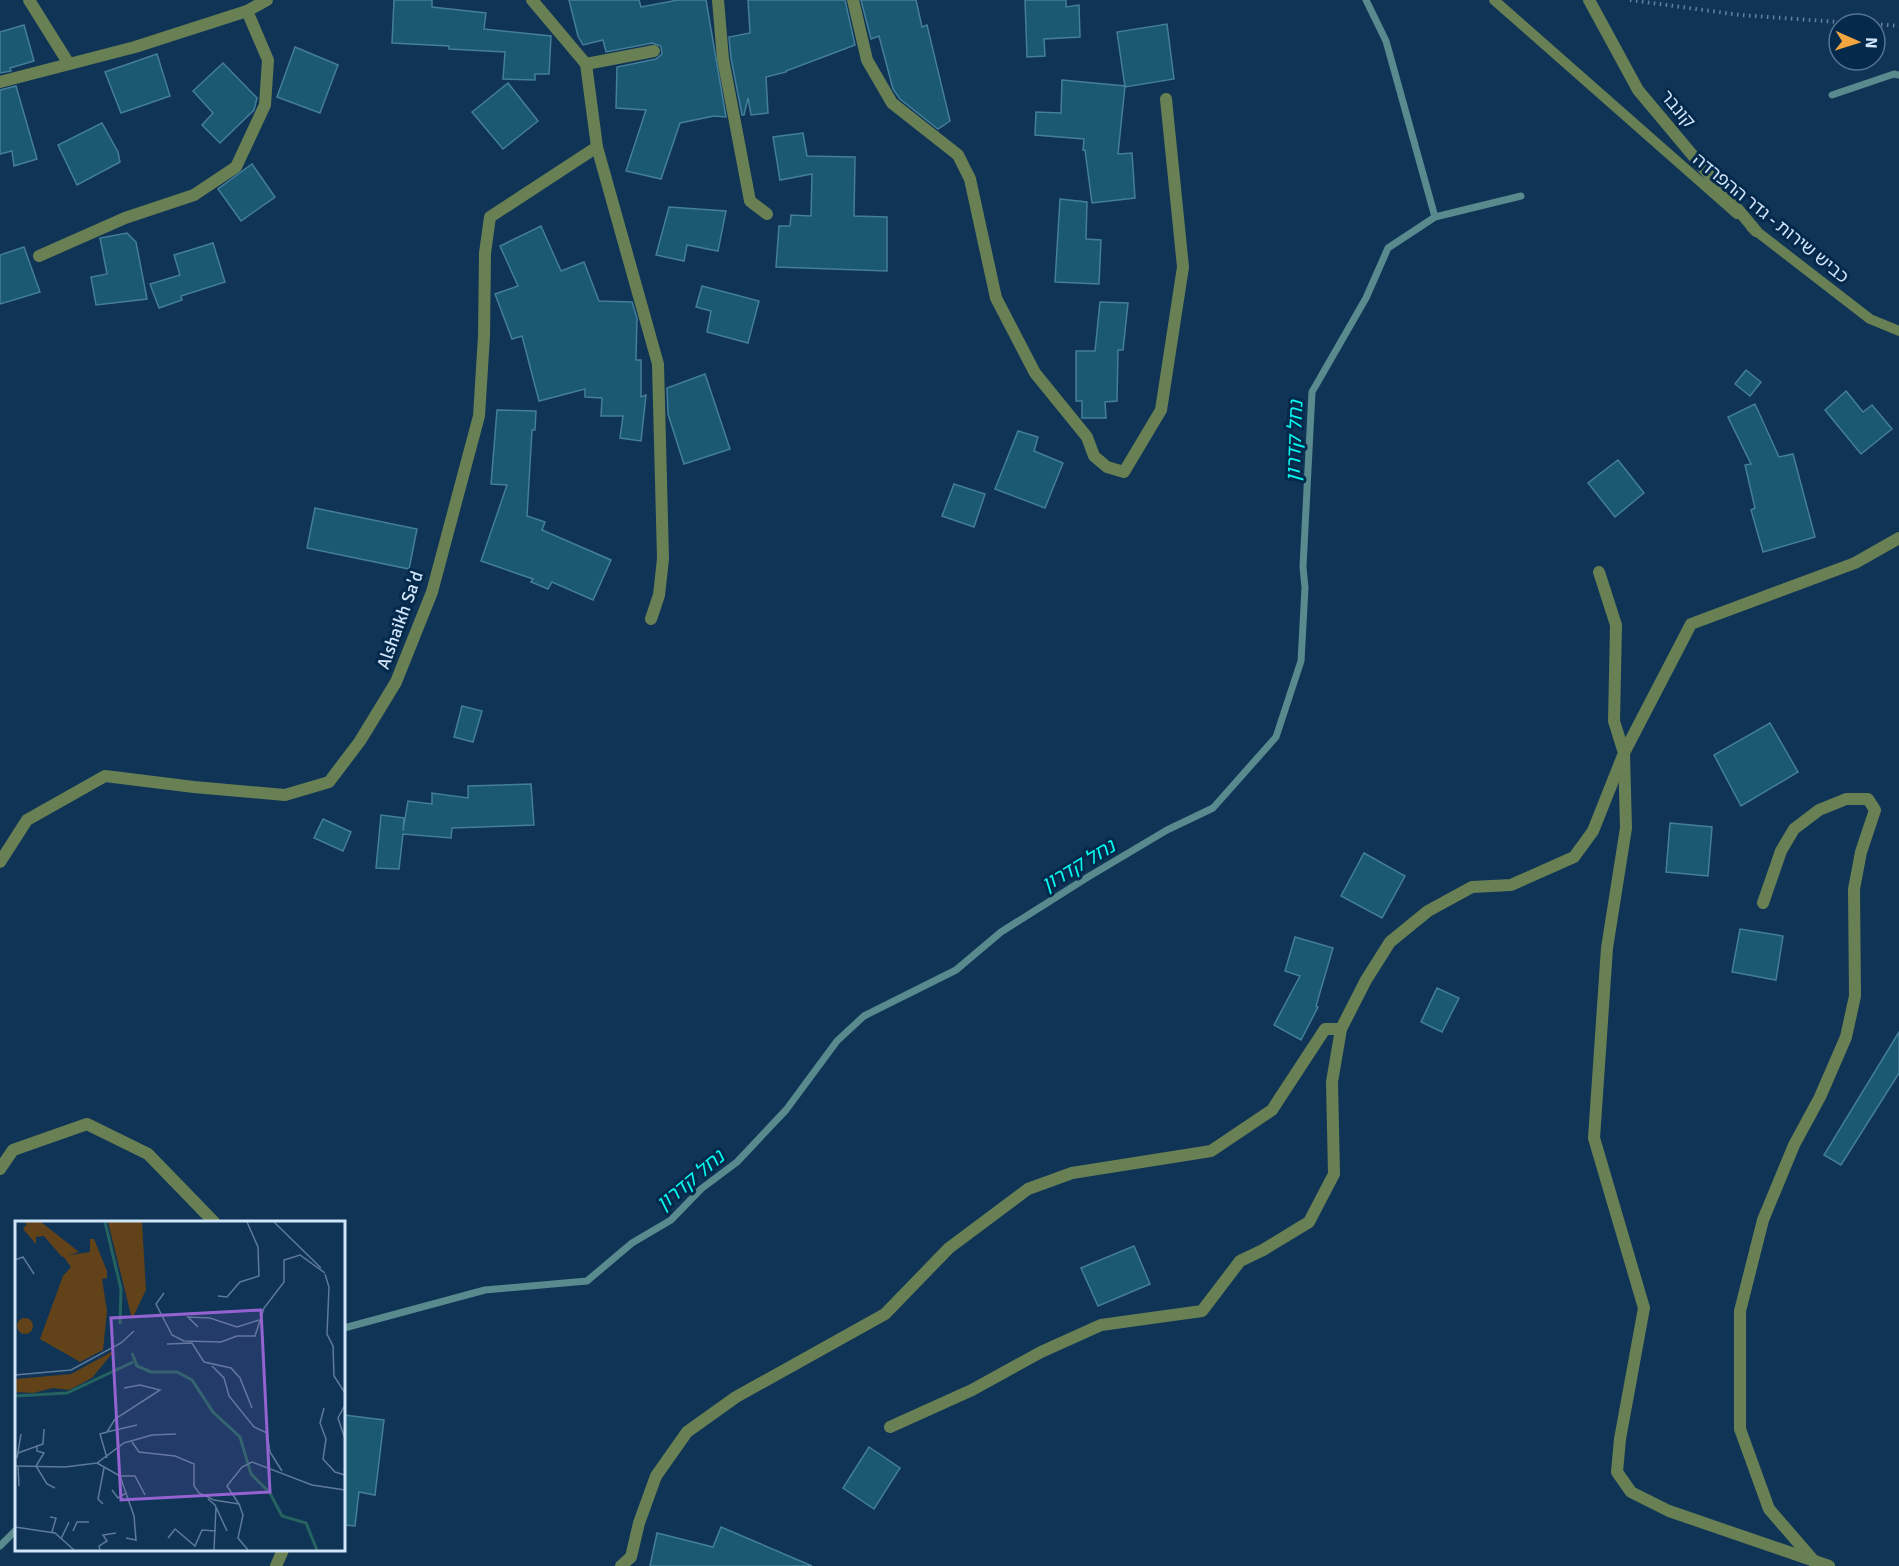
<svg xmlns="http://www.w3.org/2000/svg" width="1899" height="1566" viewBox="0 0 1899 1566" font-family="Signika,'Noto Sans Hebrew',sans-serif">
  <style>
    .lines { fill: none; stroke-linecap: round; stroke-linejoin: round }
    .stream { stroke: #588a8e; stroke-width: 7 }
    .building { fill: #1b5872; stroke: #447e99; stroke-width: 1.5 }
    .path { stroke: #64819e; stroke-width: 4; stroke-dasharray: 1.5 4.5; stroke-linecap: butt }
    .service { stroke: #688053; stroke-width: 10 }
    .minor { stroke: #688053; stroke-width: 12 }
    .tertiary { stroke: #688053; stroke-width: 12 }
    .labels { text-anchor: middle; stroke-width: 6; stroke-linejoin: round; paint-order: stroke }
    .street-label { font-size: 18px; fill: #d0e4fa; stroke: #04294b }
    .water-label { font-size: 20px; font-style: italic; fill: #07f6ee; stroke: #04294b }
    .inset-river { fill: none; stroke: #256360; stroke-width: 3 }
    .inset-road { fill: none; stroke: #5d7a98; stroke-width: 1.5 }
    .view { fill: #9463d1; fill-opacity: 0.15; stroke: #9463d1; stroke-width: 3 }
    .inset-edge { fill: none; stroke: #d0e4fa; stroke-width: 3 }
  </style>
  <rect width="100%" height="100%" fill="#103456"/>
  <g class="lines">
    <g class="stream">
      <polyline points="1366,0 1386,41 1435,217"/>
      <polyline points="1832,95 1894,74 1899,75"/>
      <polyline points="344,1328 485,1290 587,1281 632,1243 671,1220 701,1189 737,1162 786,1110 837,1041 864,1016 956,970 1001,932 1088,877 1167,830 1213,808 1276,737 1301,661 1305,588 1303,567 1312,392 1366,298 1388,248 1435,217 1521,196"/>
      <polyline points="0,1546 16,1530"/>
    </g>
  </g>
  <g class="building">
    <polygon points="394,0 432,0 432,7 486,13 484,29 551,36 549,74 535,74 535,80 503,79 505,52 449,49 449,46 392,43"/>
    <polygon points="569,0 639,0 641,7 678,0 706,0 726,117 714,116 680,123 661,179 626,171 646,110 616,108 617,67 656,59 662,54 661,46 652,43 606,52 603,40 583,45 578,36"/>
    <polygon points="748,0 845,0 855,45 786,71 786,72 766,77 768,113 751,115 748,98 744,115 742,115 731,58 729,37 750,33"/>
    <polygon points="861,0 916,0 922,27 927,25 950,121 938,129 900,99 893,89 879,36 871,39"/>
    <polygon points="1025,0 1066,0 1066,7 1079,5 1080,37 1044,39 1045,56 1027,57"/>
    <polygon points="1167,24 1174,79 1125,87 1117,32"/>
    <polygon points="24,25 34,61 10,68 11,71 0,73 0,32"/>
    <polygon points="295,47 338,65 320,113 277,97"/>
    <polygon points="157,54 170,96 121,113 105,72"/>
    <polygon points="223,63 257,98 254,110 220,143 202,125 213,113 193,91"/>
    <polygon points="1062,80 1125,86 1118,154 1132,153 1135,198 1092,203 1085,150 1083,150 1084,139 1035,135 1036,112 1061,113"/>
    <polygon points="508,83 538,121 503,149 472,112"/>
    <polygon points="16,86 37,159 14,166 12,151 0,154 0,90"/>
    <polygon points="102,123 118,152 120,162 77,185 58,145"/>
    <polygon points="803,133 807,156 855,157 854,216 887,217 887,271 776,267 779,226 790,226 791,215 811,216 812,174 780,180 773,137"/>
    <polygon points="252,164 275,197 241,221 218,189"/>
    <polygon points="1060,199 1087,202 1086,239 1101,240 1099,284 1055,282"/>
    <polygon points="669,207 726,211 718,251 687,245 684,261 656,255"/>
    <polygon points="541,226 561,271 584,262 599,301 632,302 637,318 636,360 641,360 641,397 646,395 641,441 620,438 623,416 601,416 602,398 585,397 585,389 539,401 522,336 512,339 495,294 518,286 500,246"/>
    <polygon points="127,233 136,242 147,299 96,305 91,277 107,274 100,238"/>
    <polygon points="213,243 225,282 181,296 182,300 159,308 150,284 180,275 174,255"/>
    <polygon points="24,247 40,292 0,304 0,255"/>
    <polygon points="702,286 759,301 748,343 707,332 711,311 696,307"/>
    <polygon points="1100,302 1128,303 1123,350 1118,350 1117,401 1105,402 1106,418 1082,418 1082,401 1076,401 1076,351 1095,351"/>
    <polygon points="1746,370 1761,382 1750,396 1735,384"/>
    <polygon points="705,374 730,449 684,464 668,414 667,388"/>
    <polygon points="1846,391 1863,412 1872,405 1892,429 1861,454 1825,410"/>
    <polygon points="1755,404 1779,457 1793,454 1815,537 1763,552 1751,510 1755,508 1745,465 1751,464 1728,417"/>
    <polygon points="497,410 536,411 535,430 532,430 527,516 545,522 542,530 611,560 593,600 552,582 548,589 531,582 533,579 481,561 507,485 491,484"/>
    <polygon points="1018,431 1038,437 1034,451 1063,463 1045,508 995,489"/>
    <polygon points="1618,460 1644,493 1615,517 1588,483"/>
    <polygon points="954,484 985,494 974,527 942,516"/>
    <polygon points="315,508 417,529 409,569 307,548"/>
    <polygon points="462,706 482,711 473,742 454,737"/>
    <polygon points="1770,723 1798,772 1741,806 1714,755"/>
    <polygon points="531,784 534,825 452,828 451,838 403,834 399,869 376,868 381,815 404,818 403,831 408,801 432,804 432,793 468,798 468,786"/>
    <polygon points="323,819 351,832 343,851 314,838"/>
    <polygon points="1670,823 1712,827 1708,876 1666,872"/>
    <polygon points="1364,853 1405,876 1382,918 1341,896"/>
    <polygon points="1740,929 1783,936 1776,980 1732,972"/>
    <polygon points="1295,937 1333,948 1316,1006 1318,1007 1301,1040 1274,1025 1300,976 1285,971"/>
    <polygon points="1437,988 1459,998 1442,1032 1421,1022"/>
    <polygon points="1899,1032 1899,1073 1841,1165 1824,1155"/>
    <polygon points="1134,1246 1150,1284 1098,1306 1081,1268"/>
    <polygon points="344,1415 384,1420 375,1495 359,1492 355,1526 344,1525"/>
    <polygon points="869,1447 900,1468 874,1509 843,1488"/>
    <polygon points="721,1527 812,1566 650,1566 657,1533 713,1547"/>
  </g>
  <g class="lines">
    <g class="path">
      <polyline points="1630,0 1740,15 1868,24"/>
      <polyline points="1875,24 1899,26"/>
    </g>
    <g class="service">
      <polyline points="1494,0 1737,214"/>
      <polyline points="1751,227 1870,319 1899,331"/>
    </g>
    <g class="minor">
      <polyline points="29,0 69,64"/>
      <polyline points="718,0 723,59 750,201 767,214"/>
      <polyline points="853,0 867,60 892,103 958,155 970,179 996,298 1035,373 1087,437 1094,456 1107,467 1124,472 1161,410 1183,267 1166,99"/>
      <polyline points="1589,0 1638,90 1756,231"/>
      <polyline points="586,64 654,51"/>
      <polyline points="0,82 135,47 247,11 267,0"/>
      <polyline points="597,147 658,364 663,559 659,595 651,619"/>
      <polyline points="39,256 125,218 194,195 236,167 265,105 268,60 247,11"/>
      <polyline points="1763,903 1781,851 1794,829 1819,810 1846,799 1868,799 1875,810 1861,852 1854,889 1855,996 1846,1037 1820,1097 1794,1145 1763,1220 1740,1311 1740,1429 1769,1509 1814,1561"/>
      <polyline points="890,1427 972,1390 1041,1352 1101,1325 1202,1311 1240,1261 1263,1250 1309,1222 1334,1174 1332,1082 1341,1029 1366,980 1390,942 1428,911 1472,887 1511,885 1574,857 1593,831 1624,753 1614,721 1616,625 1599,572"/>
      <polyline points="621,1566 631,1557 639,1523 656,1476 687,1432 736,1397 885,1314 949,1248 1028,1189 1072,1173 1211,1151 1272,1110 1325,1029 1341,1029"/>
      <polyline points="1829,1566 1669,1511 1631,1492 1617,1472 1620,1439 1644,1308 1594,1138 1607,948 1626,828 1624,753 1691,624 1855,563 1899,538"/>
    </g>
    <g class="tertiary">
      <polyline points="0,862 27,820 105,776 194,787 285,795 329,782 360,741 396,682 432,592 479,416 484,336 485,253 490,217 597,147 586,64 532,0"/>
      <polyline points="0,1169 13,1150 87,1124 148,1154 214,1222"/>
      <polyline points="276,1566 283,1550"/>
    </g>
  </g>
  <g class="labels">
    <g class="street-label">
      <text transform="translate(1678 109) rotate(50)" y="6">קונבר</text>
      <text transform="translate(1771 218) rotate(39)" y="6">כביש שירות - גדר ההפרדה</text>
      <text transform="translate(400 620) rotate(-70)" y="6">Alshaikh Sa'd</text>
    </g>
    <g class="water-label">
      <text transform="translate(1294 441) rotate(-88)" y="7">נחל קדרון</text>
      <text transform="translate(1078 865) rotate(-31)" y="7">נחל קדרון</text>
      <text transform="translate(690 1180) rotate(-40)" y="7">נחל קדרון</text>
    </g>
  </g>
  <g transform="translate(15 1221)">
    <rect width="330" height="330" fill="#103456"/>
    <path d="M 8,1 L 26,1 L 64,31 L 47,36 L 29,15 L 21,16 L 21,23 L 8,8 L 12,3 ZM 93,1 L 127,1 L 131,69 L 117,98 ZM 75,18 L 79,18 L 92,50 L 92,57 L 87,58 L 92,90 L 88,129 L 65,141 L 25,118 L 48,55 L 56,46 L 48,35 L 75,31 ZM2 105a8 8 0 1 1 16 0a8 8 0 1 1-16 0ZM 100,129 L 77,157 L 54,169 L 38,167 L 18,172 L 0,171 L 0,158 L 56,153 Z" fill="#624218"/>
    <path class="inset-river" d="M 90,1 L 106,68 L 105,103M 117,132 L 122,145 L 136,151 L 162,151 L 177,159 L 198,191 L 225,216 L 236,253 L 255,272 L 267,295 L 291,302 L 302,329M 0,175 L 52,172 L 118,141"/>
    <path class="inset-road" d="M 259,1 L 306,47M 0,39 L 8,36 L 19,53M 310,53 L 314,66 L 312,113 L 318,125 L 319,155 L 330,172M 149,72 L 141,83 L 157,114 L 169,120 L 206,121 L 222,115 L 240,115 L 249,87 L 269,61 L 269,39 L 285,34 L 310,52M 203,75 L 212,76 L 225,61 L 244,55 L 243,26 L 232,1M 183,106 L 173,96 L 195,97 L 222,106 L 244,99M 152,123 L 177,122 L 189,141 L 216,147 L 225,157 L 237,187M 197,145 L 209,157 L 214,175 L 239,206 L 252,212 L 255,231 L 267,250M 0,154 L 56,149 L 106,122 L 119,110M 330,184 L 323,197 L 330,218M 309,187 L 305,202 L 311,218 L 308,238 L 320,251 L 330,254M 92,211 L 122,204M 117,221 L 124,231 L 160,235 L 179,243 L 179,265 L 184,272 L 199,279 L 224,283 L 212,265 L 227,246 L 237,241 L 297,264 L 330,269M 3,232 L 28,223 L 29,208M 2,237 L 6,213M 92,237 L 85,213 L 92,211 L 100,198 L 145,169 L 125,164 L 109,167M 82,242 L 105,255 L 119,295 L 121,319 L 111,317M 0,245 L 50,246 L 82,242 L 109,222 L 137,214 L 161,213M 3,245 L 4,265M 21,245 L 29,232 L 22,230 L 22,224M 21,245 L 32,263 L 40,267M 105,255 L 120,255 L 130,274M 97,269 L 103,277 L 111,272M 193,278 L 200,284 L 212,310M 88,283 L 83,278 L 89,247M 224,283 L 228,294 L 223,317 L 233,329M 35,296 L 41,297 L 37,311M 0,306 L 40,312 L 59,329M 58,310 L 62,301 L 74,301M 153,317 L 160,308 L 180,325 L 187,309 L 201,310M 46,318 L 54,301M 85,329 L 84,325 L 92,320 L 88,314 L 101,312M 199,329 L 201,286"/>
    <path class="view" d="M 246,89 L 255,271 L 106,279 L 96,97 Z"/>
    <rect width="330" height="330" class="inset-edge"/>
  </g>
  <g transform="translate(1857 42) rotate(93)"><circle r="28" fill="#04294b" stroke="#567491" stroke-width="1.5"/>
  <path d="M0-4.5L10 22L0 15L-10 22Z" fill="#f1a63f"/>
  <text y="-9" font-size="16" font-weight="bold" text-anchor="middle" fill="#d0e4fa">N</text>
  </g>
</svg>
